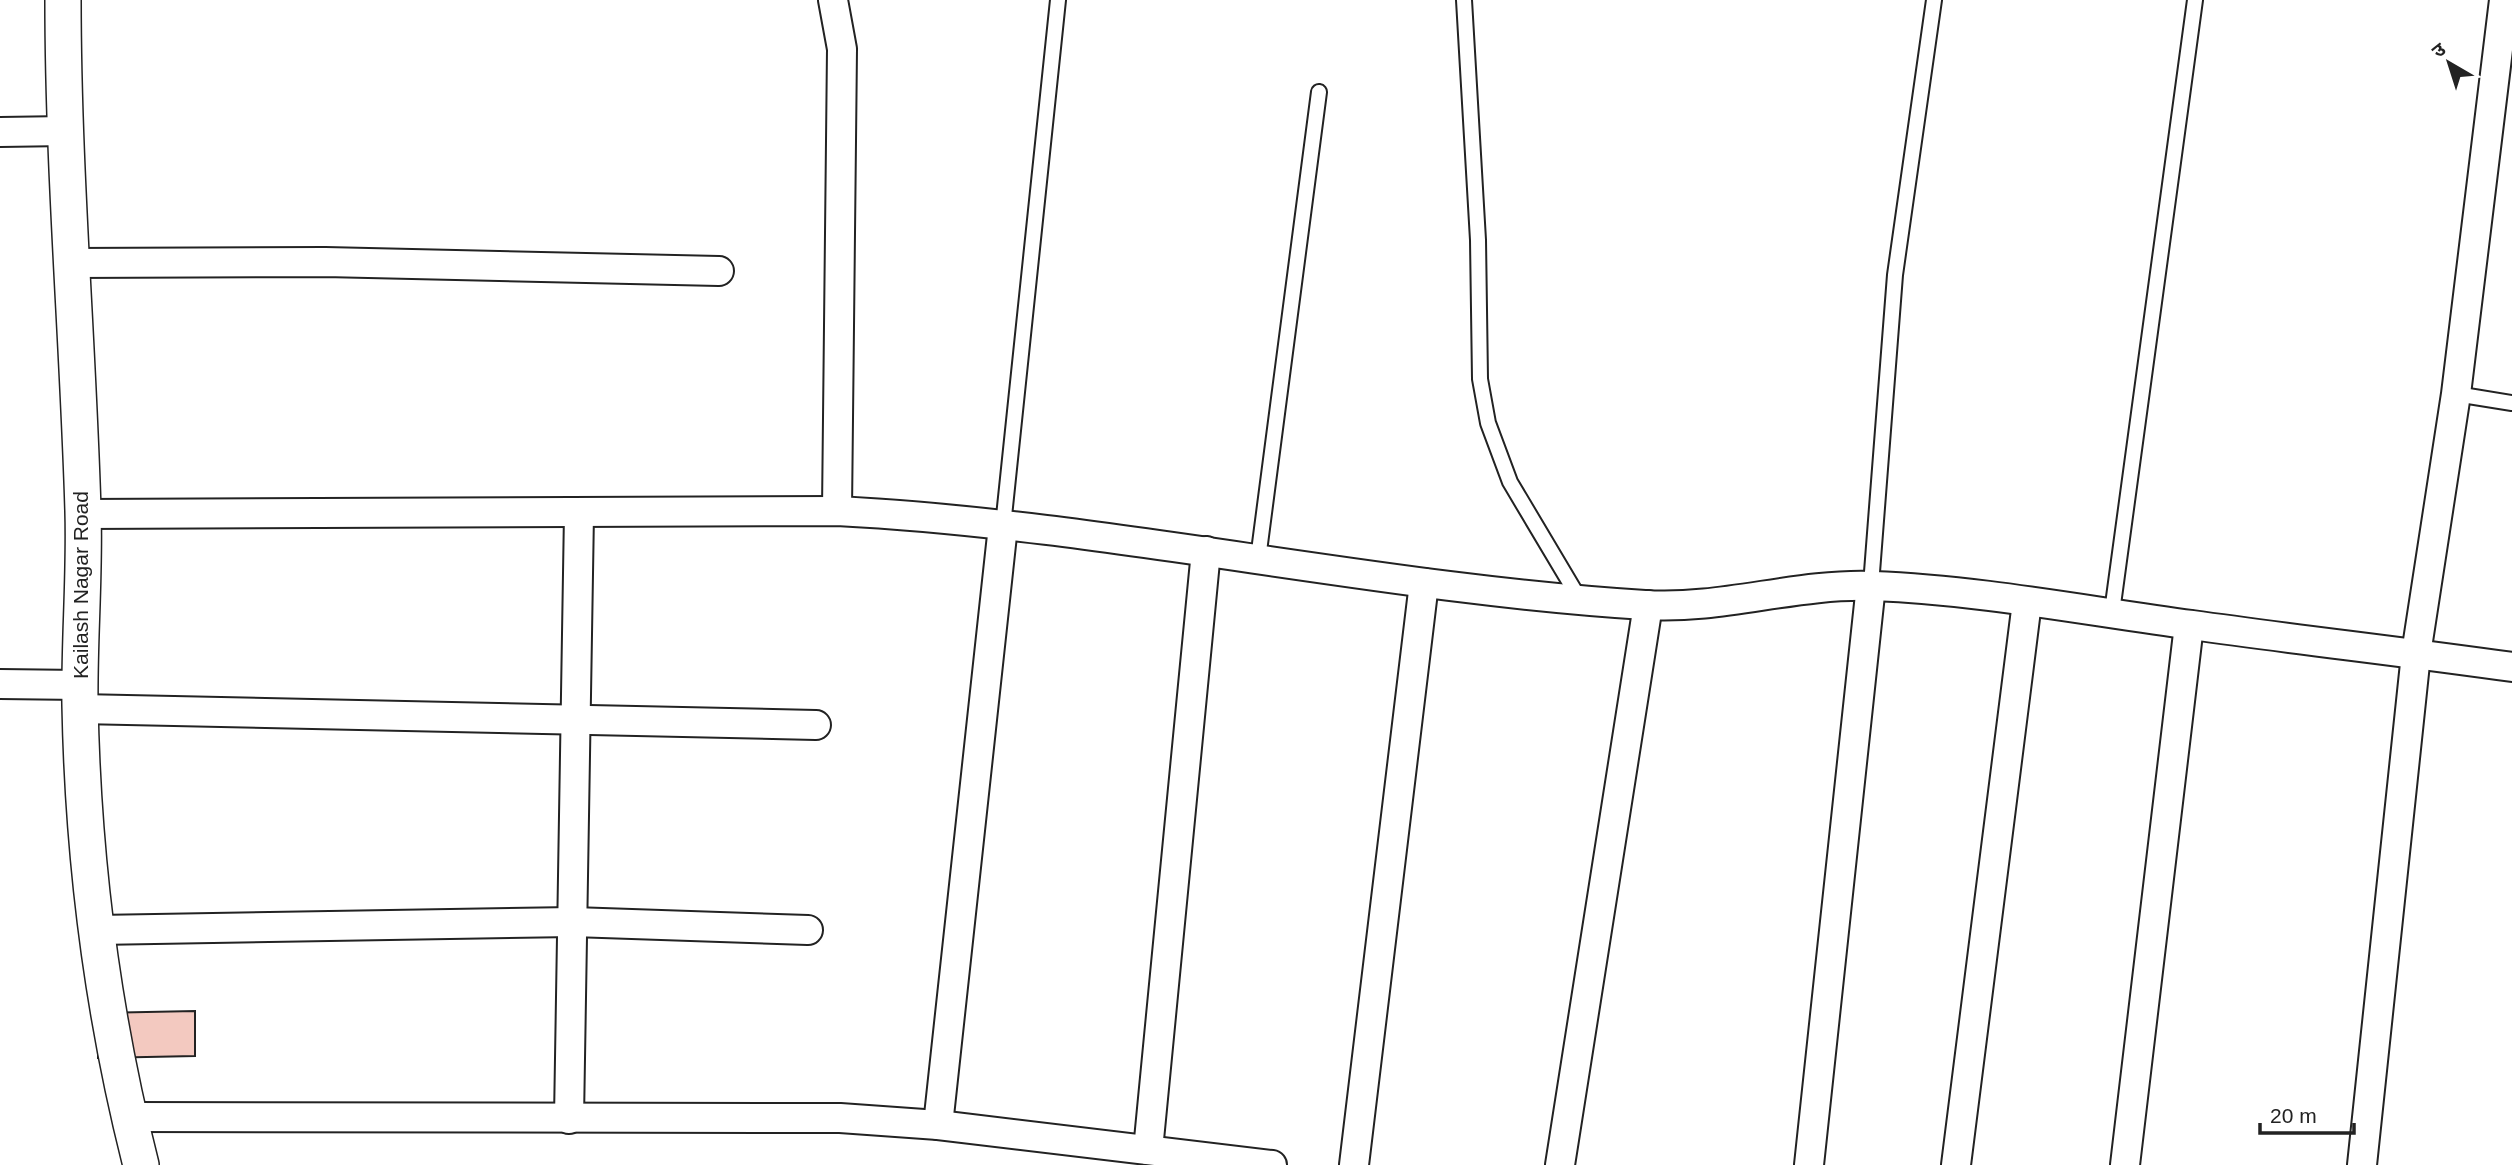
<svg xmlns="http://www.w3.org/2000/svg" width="2512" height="1165" viewBox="0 0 2512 1165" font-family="Helvetica,'Noto Sans Devanagari',sans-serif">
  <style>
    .building { fill: #f3c9c0; stroke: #222; stroke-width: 2 }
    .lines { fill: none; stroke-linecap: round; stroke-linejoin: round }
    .service-casing { stroke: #222; stroke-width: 18 }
    .minor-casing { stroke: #222; stroke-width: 32 }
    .tertiary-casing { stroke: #222; stroke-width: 38 }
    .service { stroke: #fff; stroke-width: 14 }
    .minor { stroke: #fff; stroke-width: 28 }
    .tertiary { stroke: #fff; stroke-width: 35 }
    .labels { text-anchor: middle; stroke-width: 5; stroke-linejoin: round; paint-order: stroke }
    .street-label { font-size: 21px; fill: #222; stroke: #fff }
  </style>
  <rect width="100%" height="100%" fill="#fff"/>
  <polygon class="building" points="195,1011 195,1056 98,1058 98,1013"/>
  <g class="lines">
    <defs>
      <g id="service">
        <polyline points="1464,0 1478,240 1480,379 1488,423 1510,482 1579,598"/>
        <polyline points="2456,394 2512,403"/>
        <polyline points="1003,526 1058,0"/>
        <polyline points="1258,559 1319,92"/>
        <polyline points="1871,585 1895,275 1934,0"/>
        <polyline points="2112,612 2195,0"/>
      </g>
      <g id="minor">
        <polyline points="833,0 842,49 837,511"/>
        <polyline points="0,132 66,131"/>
        <polyline points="72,263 325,262 719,271"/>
        <path d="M 83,514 L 837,511 C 1108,525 1374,588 1645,605 C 1722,610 1796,583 1873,586 C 1980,590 2087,611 2192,625 C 2299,640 2406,652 2512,667"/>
        <polyline points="0,684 80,685"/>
        <polyline points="80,709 816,725"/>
        <polyline points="97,930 573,922 808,930"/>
        <polyline points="129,1117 840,1118 938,1125 1272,1165"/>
        <polyline points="569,1119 579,513"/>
        <polyline points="938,1125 1003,526"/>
        <polyline points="1148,1150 1206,551"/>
        <polyline points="1354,1165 1424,583"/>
        <polyline points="1560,1165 1648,605"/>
        <polyline points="1809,1165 1871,585"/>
        <polyline points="1956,1165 2027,602"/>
        <polyline points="2125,1165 2189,625"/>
        <polyline points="2362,1165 2416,654 2456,394 2504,0"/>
      </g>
      <path id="tertiary" d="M 63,0 C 63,171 78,341 83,511 C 85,576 79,641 80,705 C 83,859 103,1016 141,1165"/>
    </defs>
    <use href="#service" class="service-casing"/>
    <use href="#minor" class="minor-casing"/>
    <use href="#tertiary" class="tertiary-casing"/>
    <use href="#service" class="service"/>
    <use href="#minor" class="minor"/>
    <use href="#tertiary" class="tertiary"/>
  </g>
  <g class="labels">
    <g class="street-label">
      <text transform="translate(81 585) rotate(-90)" y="7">Kailash Nagar Road</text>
    </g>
  </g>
  <g transform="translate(2449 63) rotate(321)" stroke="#ffffff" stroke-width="5" paint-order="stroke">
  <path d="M0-5L12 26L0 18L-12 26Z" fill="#222222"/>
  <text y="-10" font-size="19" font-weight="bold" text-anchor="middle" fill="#222222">उ</text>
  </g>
  <path d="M2260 1123v10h94v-10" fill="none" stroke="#222222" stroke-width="3.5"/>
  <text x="2270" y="1123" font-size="21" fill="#222222" stroke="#ffffff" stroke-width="5" paint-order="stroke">20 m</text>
</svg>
